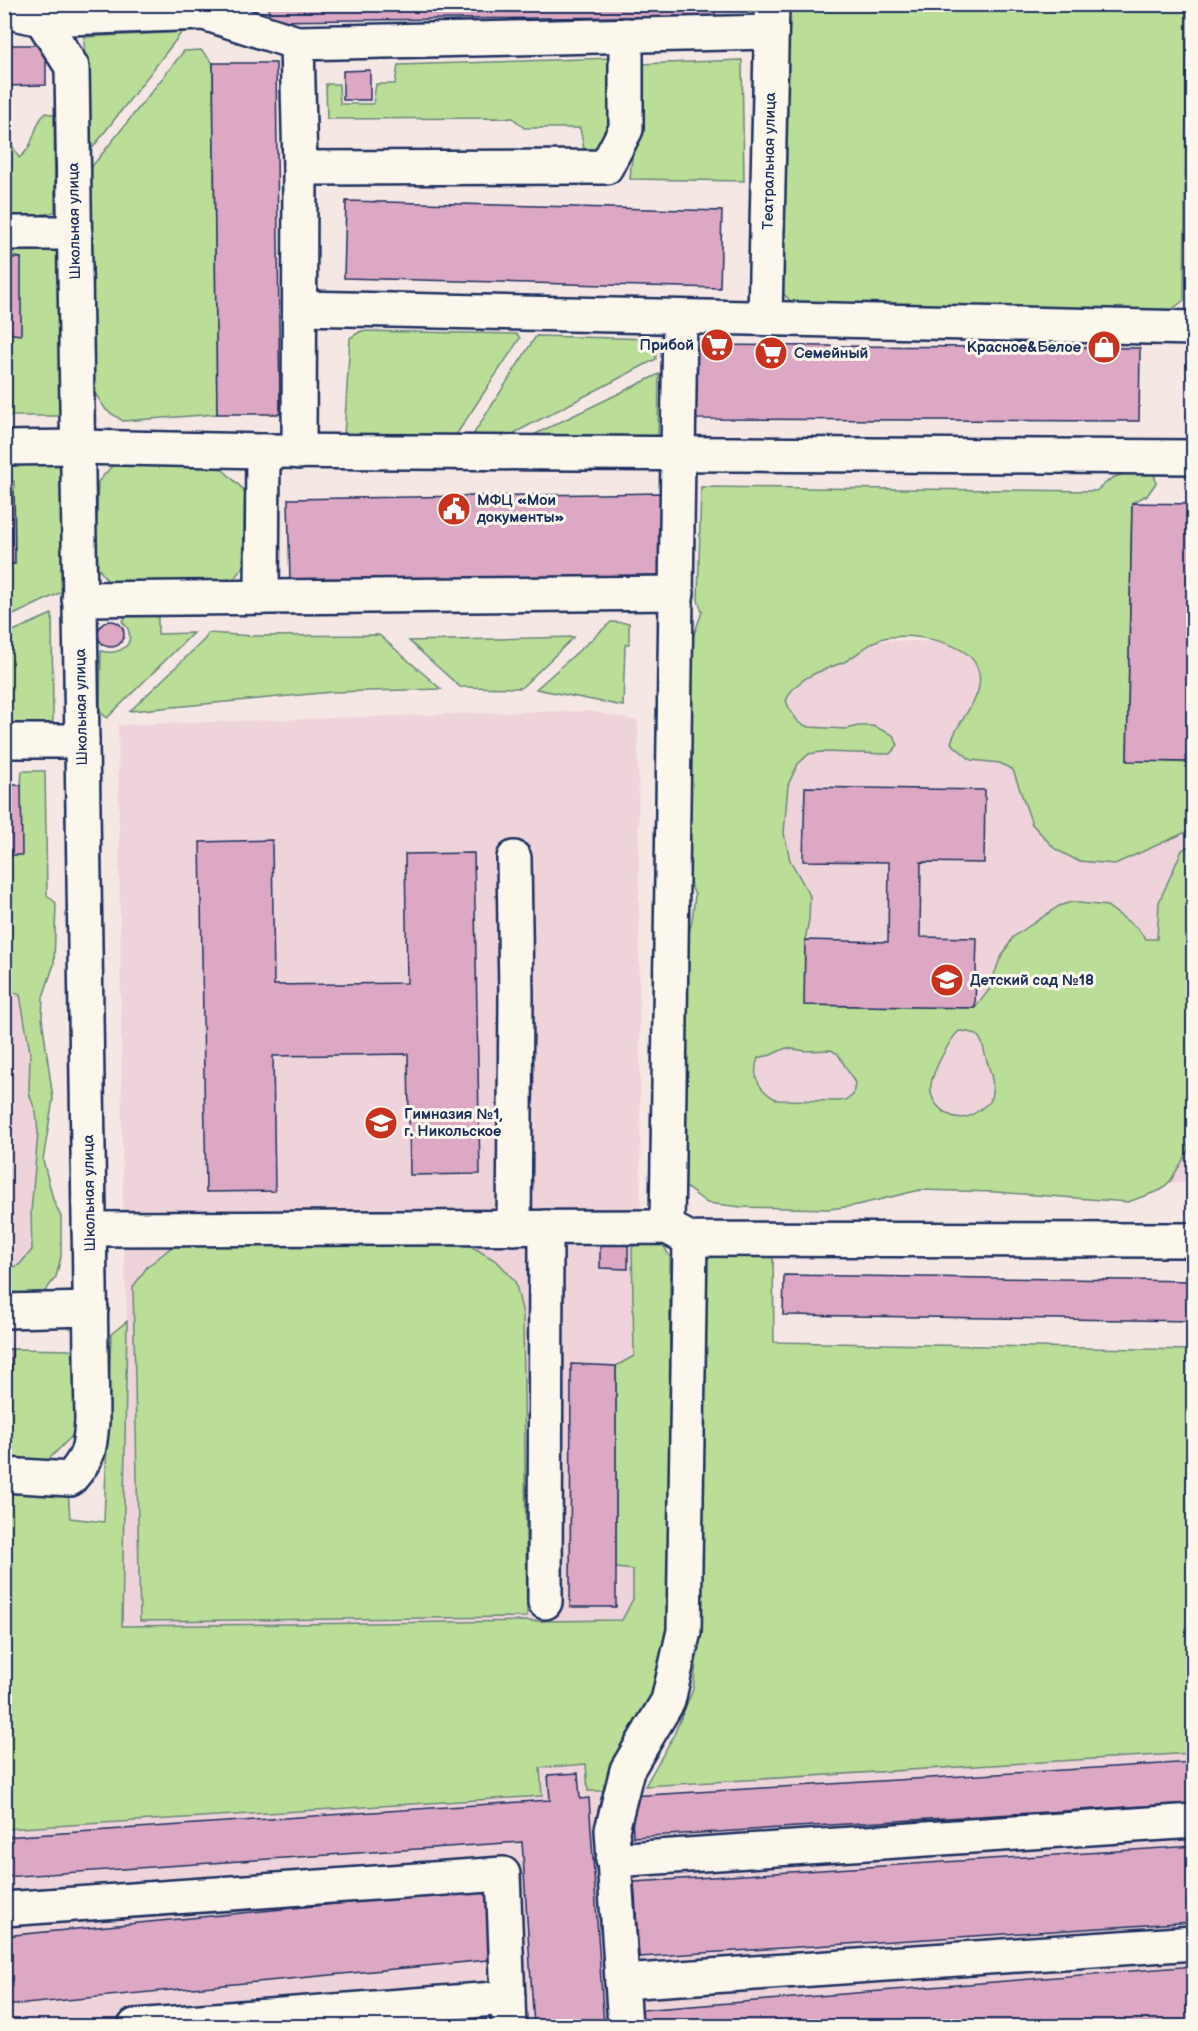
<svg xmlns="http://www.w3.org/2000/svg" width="1198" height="2031" viewBox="0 0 1198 2031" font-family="'Balsamiq Sans',sans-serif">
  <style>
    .built { fill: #eed4da }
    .green { fill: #badd97; stroke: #6a867a; stroke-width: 1.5; fill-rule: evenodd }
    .building { fill: #dca8c4; stroke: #1b2f5e; stroke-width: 1.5 }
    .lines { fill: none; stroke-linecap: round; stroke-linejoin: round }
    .minor-casing { stroke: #1b2f5e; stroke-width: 38 }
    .minor { stroke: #fbf7ec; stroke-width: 33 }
    .labels { text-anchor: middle; stroke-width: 6; stroke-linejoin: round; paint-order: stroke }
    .street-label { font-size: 15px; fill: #1b2f5e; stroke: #fbf7ec }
    .poi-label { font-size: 15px; font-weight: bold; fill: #1b2f5e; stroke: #fbf7ec; text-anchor: start }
  </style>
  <rect width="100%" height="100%" fill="#f5e7e4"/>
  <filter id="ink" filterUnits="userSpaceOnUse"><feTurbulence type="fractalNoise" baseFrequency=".0167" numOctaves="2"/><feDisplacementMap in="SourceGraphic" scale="12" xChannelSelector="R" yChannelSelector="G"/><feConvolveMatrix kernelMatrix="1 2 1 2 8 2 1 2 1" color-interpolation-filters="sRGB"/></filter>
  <g filter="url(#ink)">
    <g class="built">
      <polygon points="704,638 1061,643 1193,794 1193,1183 697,1177"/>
      <polygon points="590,711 638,721 643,1600 633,1599 622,1620 122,1626 127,1321 123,1229 118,725 514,712"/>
      <polygon points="4,917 39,918 43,1286 5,1286"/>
      <polygon points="1193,1753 1193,2026 5,2026 5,1829 542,1796 539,1768 586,1763 588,1791 645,1786"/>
    </g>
    <g class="green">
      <polygon points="781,5 1187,5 1184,300 1164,316 803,314 776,286"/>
      <polygon points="182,32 87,155 84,37"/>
      <polygon points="201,50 213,63 217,414 123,421 106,410 92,389 86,174 184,51"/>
      <polygon points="613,58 615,127 605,153 588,153 584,149 580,128 524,128 513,118 327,119 326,84 339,84 340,104 373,104 376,84 395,84 398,65"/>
      <polygon points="742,60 744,181 630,179 640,64"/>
      <path d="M 46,113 L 54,115 L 55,212 L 40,215 L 5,215 L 5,132 L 19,158 C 37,145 32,124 46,113 Z"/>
      <polygon points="5,237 68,237 67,416 5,416 4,333 21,258 5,254"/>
      <polygon points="361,331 517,334 520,338 454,438 344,436 350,338"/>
      <polygon points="536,336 655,339 656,359 499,441 469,441"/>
      <polygon points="659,374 658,435 653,440 523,440"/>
      <polygon points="64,452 68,589 5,619 5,564 15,563 14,481 5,481 4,453"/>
      <polygon points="118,459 212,459 245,491 243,567 230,584 112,587 95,564 98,482"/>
      <path d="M 1141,468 L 1154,472 L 1156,483 L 1146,497 L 1145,496 L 1132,503 L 1127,760 L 1193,763 L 1193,829 L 1115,864 L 1078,861 L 1055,849 L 1032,824 L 1013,770 L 1000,763 L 971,760 L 951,743 C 957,718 989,696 977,667 C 967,641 914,634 890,637 C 874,638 860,653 846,661 C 828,669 807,673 793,689 C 790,692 788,697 786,701 L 790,710 L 799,723 L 809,727 L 846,729 L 858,726 L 873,726 L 893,735 L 898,745 L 890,754 L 821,752 L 809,754 L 798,764 L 788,785 L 784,833 L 790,860 L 810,896 L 809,920 L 805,940 L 805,1005 L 975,1008 L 989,990 L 999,961 L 1013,937 L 1059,906 L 1071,902 L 1107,906 L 1137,928 L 1146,939 L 1157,939 L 1159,902 L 1182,850 L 1193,844 L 1193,1134 L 1186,1155 L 1171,1180 L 1161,1190 L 1128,1202 L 996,1192 L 920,1190 L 853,1206 L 829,1209 L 741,1207 L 707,1203 L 675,1179 L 683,956 L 692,921 L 695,895 L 682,865 L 690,660 L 693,637 L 702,612 L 698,600 L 701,487 L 1096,491 L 1112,478 ZM 959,1031 C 980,1032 981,1037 985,1054 C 990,1074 996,1081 990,1102 C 984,1106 974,1115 967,1117 C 948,1121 928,1103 931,1084 C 933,1071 949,1040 959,1031 ZM 786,1048 L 806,1051 L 831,1050 L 838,1054 L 855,1083 L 853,1095 L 846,1100 L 837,1101 L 777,1100 C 760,1091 751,1077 758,1058 L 771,1055 Z"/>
      <path d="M 134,610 L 158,610 L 158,634 L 193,633 L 107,718 L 100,712 L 101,651 C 116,655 135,648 128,629 C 126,626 124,624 122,621 Z"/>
      <polygon points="52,614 53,719 50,730 5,729 4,635"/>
      <polygon points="611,622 629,623 629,644 625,645 623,706 536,689"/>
      <polygon points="208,633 253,636 379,635 441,689 332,692 130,711 205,639"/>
      <polygon points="574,637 521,688 460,687 409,641"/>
      <polygon points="22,771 45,771 47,895 56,903 54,964 43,997 42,1018 53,1099 43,1160 53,1199 61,1217 61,1257 56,1277 43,1294 5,1302 5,1269 19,1265 32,1250 31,1212 38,1133 36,1113 29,1093 30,1052 20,995 5,989 5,855 21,785"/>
      <polygon points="454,1236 498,1262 515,1281 523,1314 527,1617 140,1621 133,1287 147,1267 178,1242"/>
      <polygon points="642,1242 662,1243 670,1257 669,1610 665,1660 643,1717 603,1791 588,1791 586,1764 540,1768 542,1796 5,1829 5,1493 29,1490 68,1491 70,1518 104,1522 111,1334 127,1321 122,1626 622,1620 633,1599 633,1570 616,1568 616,1366 634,1356 632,1247"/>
      <polygon points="707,1246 773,1253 774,1342 1193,1350 1193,1753 645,1786 673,1737 693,1689 701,1620"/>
      <polygon points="12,1349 77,1350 78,1430 45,1463 5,1461 5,1409 10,1409"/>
    </g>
    <g class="building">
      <polygon points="269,4 715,4 715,16 269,21"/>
      <polygon points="4,45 46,45 46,85 4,86"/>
      <polygon points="213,63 276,63 280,414 217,414"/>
      <polygon points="370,70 370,100 343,100 343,71"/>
      <polygon points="346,201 722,211 720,288 344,278"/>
      <polygon points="4,258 21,258 21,335 4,333"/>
      <polygon points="697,345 1140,348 1139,421 696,419"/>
      <polygon points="4,492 14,492 15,564 4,564"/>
      <polygon points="662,493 664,575 290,581 288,499"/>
      <polygon points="1132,503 1194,504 1189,762 1127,761"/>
      <circle cx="111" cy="634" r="13"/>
      <polygon points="4,785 21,785 22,855 4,855"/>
      <polygon points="805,787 985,790 984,863 921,862 920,937 977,938 975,1008 804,1005 805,940 888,942 889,862 803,861"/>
      <polygon points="272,840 274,985 407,983 405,854 474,853 480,1174 410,1175 408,1054 273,1056 275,1191 206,1192 200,842"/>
      <polygon points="600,1245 628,1245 628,1269 600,1268"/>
      <polygon points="784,1275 1194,1281 1194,1321 783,1315"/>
      <polygon points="4,1349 12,1349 10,1409 4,1409"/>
      <polygon points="571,1364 616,1366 616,1607 570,1607"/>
      <polygon points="1194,1762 1194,1803 633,1837 631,1796"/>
      <polygon points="578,1773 580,1799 589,1798 604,2026 534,2026 522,1842 4,1877 4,1837 550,1800 548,1775"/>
      <polygon points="1194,1846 1194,1922 639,1957 634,1882"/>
      <polygon points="490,1889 498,1959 4,2006 4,1936"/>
      <polygon points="1194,1966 1194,2026 642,2026 641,2010"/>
    </g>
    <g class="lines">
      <defs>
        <g id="minor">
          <polyline points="4,11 42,19 204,13 297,43 771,32"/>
          <polyline points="297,43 300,168 299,452"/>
          <polyline points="300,168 606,167 626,129 626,35"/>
          <polyline points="4,233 75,233"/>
          <polyline points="301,308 1194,328"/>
          <polyline points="765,318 772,4"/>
          <polyline points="4,448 78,447 263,451 1194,457"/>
          <polyline points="262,597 263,451"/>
          <polyline points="79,599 677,593"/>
          <polyline points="4,741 82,741"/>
          <polyline points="514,858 516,997 514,1228"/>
          <polyline points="667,1227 680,317"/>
          <polyline points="89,1229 667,1227 690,1239 1194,1240"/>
          <polyline points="4,1311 91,1309"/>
          <path d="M 4,1475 L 70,1479 C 89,1457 90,1450 92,1421 L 72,67 L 32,4"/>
          <polyline points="545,1602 546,1227"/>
          <polyline points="613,1860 1194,1821"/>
          <polyline points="4,1909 503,1874 509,2026"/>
          <polyline points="622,1982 1194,1943"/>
          <polyline points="135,2026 508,1998"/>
          <polyline points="625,2026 612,1830 627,1770 668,1701 684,1631 690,1239"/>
        </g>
      </defs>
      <use href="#minor" class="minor-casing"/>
      <use href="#minor" class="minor"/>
    </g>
  </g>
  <defs>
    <symbol id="supermarket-disc" viewBox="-11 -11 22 22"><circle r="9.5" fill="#c8321e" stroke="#fbf7ec"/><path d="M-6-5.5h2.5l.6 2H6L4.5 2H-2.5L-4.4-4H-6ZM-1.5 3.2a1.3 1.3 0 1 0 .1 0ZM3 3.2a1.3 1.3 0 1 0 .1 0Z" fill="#fff"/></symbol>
    <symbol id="shop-disc" viewBox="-11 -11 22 22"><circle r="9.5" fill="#c8321e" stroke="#fbf7ec"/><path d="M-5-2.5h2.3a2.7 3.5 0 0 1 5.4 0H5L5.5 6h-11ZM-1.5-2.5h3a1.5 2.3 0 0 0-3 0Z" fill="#fff"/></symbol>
    <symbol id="civic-disc" viewBox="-11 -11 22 22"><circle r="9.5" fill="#c8321e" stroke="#fbf7ec"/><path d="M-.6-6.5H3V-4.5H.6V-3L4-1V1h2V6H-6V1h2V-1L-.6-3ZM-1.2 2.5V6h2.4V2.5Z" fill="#fff"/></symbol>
    <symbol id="school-disc" viewBox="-11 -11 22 22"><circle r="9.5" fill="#c8321e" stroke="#fbf7ec"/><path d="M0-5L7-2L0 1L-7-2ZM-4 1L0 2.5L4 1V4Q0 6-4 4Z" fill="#fff"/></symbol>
  </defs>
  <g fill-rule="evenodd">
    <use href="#supermarket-disc" x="698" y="326" width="38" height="38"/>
    <use href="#shop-disc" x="1085" y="328" width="38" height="38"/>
    <use href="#supermarket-disc" x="752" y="334" width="38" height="38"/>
    <use href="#civic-disc" x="435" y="490" width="38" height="38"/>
    <use href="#school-disc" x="928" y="961" width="38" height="38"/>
    <use href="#school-disc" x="362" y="1104" width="38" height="38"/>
  </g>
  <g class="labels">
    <g class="street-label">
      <text transform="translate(769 161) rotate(-89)" y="5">Театральная улица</text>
      <text transform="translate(74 221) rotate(-91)" y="5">Школьная улица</text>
      <text transform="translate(81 707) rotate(-91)" y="5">Школьная улица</text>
      <text transform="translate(89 1193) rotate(-91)" y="5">Школьная улица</text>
    </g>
    <g class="poi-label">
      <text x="694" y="350" text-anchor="end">Прибой</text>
      <text x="1081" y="352" text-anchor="end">Красное&amp;Белое</text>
      <text x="794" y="358">Семейный</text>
      <text x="477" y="505">МФЦ «Мои<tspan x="477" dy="17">документы»</tspan></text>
      <text x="970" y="985">Детский сад №18</text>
      <text x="404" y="1119">Гимназия №1,<tspan x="404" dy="17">г. Никольское</tspan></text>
    </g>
  </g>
  <rect width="1198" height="2031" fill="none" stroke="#fbf7ec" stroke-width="24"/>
  <rect x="12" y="12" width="1174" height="2007" fill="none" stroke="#1b2f5e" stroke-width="2" filter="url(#ink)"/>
</svg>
